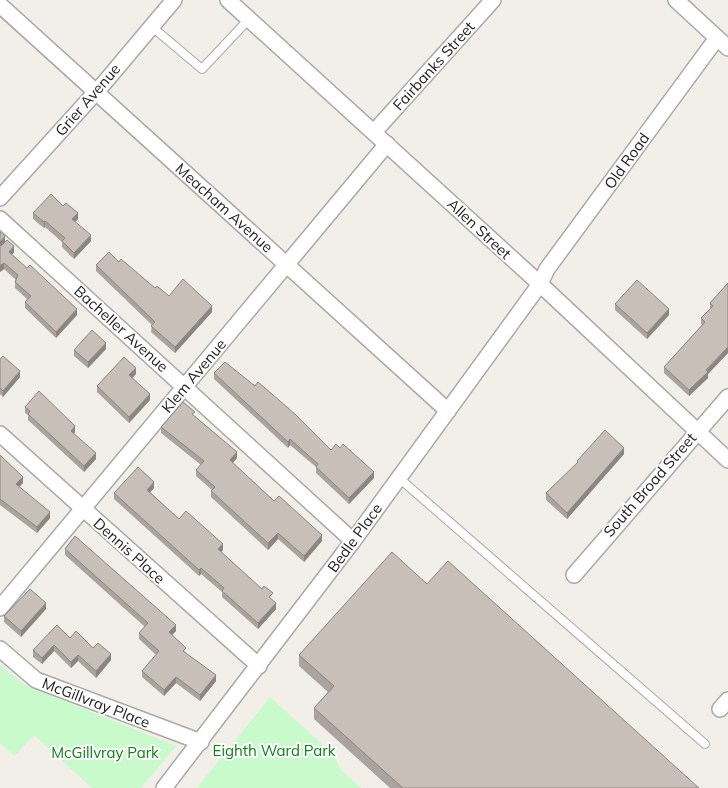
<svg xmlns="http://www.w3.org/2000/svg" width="728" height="788" viewBox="0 0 728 788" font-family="Mulish,sans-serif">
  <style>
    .park { fill: #c8facc }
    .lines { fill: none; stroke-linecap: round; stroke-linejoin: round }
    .service-casing { stroke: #a9a9a9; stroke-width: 10 }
    .minor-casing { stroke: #a9a9a9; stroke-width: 18 }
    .service { stroke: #fff; stroke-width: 8 }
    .minor { stroke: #fff; stroke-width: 15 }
    .wall { fill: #aba49e }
    .shaded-wall { fill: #8b8681 }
    .building { fill: #c7bfb8; stroke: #8b8681 }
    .labels { text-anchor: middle; stroke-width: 4; stroke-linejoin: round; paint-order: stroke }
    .street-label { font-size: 15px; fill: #222; stroke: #fff }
    .park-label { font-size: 15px; fill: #0c8416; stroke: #fff }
  </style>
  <rect width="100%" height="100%" fill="#f2efe9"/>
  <g class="park">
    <polygon points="0,665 25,685 176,746 141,788 92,788 34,735 14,756 0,743"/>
    <polygon points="270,697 333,754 341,770 361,788 197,788"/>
  </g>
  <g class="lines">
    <defs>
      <g id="service">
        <polyline points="151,26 202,69 249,19"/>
        <polyline points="399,478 705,744"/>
      </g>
      <g id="minor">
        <polyline points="228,0 540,284 728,460"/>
        <polyline points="676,0 728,48"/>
        <polyline points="0,5 448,411"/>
        <polyline points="374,132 493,0"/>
        <polyline points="0,198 105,82 174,0"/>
        <polyline points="0,219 353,541"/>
        <polyline points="0,434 259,666"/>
        <polyline points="574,575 728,397"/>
        <polyline points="0,608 387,144"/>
        <polyline points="0,649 36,680 201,742"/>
        <polyline points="720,709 728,700"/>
        <polyline points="164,788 353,541 540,284 547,269 717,38"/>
      </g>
    </defs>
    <use href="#service" class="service-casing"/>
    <use href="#minor" class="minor-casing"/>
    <use href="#service" class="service"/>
    <use href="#minor" class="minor"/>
  </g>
  <g class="wall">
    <polygon points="33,213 78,219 75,222 91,241 74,259 62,247 62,242 45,227 44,228 33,219"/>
    <polygon points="0,232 5,242 14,252 12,255 77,315 56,338 25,308 25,302 27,299 15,288 15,282 16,280 4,269 0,272"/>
    <polygon points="119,262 155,288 169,296 212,312 175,353 151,332 152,325 96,271 96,265"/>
    <polygon points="728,283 728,353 708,374 708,378 689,396 664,373 664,367 702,325 701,324 701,318 710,309 710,303"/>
    <polygon points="615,304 669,315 647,339 615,310"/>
    <polygon points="106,349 88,368 74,356 74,350"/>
    <polygon points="0,359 20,377 3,397 0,394"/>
    <polygon points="214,373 374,478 349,504 316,473 316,467 290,445 288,448 214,379"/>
    <polygon points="136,374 132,378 150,400 129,423 97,392 97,386"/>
    <polygon points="25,407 75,432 74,434 96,459 84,472 28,420 28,415 25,413"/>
    <polygon points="195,416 237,458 233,463 274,501 322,541 304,562 278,539 268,550 211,497 211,491 212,490 196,476 196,470 201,465 161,433 161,427"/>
    <polygon points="624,454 567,519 546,500 546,493 577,464 577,461"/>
    <polygon points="0,455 23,483 19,487 50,518 37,533 0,505"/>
    <polygon points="154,488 150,492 179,519 223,550 221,552 272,600 276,609 258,629 222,597 222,592 201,574 199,576 114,499 114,493"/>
    <polygon points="65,549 176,631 172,635 186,653 216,681 200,701 176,683 164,696 142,677 142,671 156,655 139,639 139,633 145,627 65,555"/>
    <polygon points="427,584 699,788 390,788 314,719 314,708 328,692 299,666 299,655"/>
    <polygon points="46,609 21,637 4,622 4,616"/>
    <polygon points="70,638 93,648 111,660 96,678 78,661 71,668 54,651 42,664 33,657 33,650"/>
  </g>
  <g class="shaded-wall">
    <polygon points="78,213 78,219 72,225 72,219"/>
    <polygon points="45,221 45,227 44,228 44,222"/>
    <polygon points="91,235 91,241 74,259 74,253"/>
    <polygon points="5,236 5,242 0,248 0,242"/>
    <polygon points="14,246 14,252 9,259 9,252"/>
    <polygon points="4,263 4,269 0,272 0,266"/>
    <polygon points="212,306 212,312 175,353 175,347"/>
    <polygon points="77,309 77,315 56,338 56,332"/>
    <polygon points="669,309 669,315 647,339 647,333"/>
    <polygon points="106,343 106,349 88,368 88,362"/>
    <polygon points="728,347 728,353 708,374 708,378 689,396 689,390"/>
    <polygon points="136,368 136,374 129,381 129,375"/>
    <polygon points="20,371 20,377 3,397 3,391"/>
    <polygon points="150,394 150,400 129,423 129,417"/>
    <polygon points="75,426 75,432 71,437 71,431"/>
    <polygon points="290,439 290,445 288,448 288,442"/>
    <polygon points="624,448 624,454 567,519 567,513"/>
    <polygon points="237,452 237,458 230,466 230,460"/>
    <polygon points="96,453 96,459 84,472 84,466"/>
    <polygon points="374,472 374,478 349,504 349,498"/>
    <polygon points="23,477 23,483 16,490 16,484"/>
    <polygon points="154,482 154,488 147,496 147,490"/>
    <polygon points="50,512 50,518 37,533 37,527"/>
    <polygon points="278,533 278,539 268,550 268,543"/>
    <polygon points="322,535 322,541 304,562 304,556"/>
    <polygon points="223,544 223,550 218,555 218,549"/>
    <polygon points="201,568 201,574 199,576 199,570"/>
    <polygon points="46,603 46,609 21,637 21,631"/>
    <polygon points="276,603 276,609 258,629 258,623"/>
    <polygon points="176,625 176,631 169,638 169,632"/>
    <polygon points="54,645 54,651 42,664 42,658"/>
    <polygon points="111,654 111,660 96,678 96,671"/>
    <polygon points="78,655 78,661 71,668 71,662"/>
    <polygon points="216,675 216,681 200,701 200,695"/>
    <polygon points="176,677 176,683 164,696 164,690"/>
  </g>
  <g class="building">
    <polygon points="51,194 63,206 66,203 78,213 72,219 91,235 74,253 62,241 65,238 45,221 44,222 33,213"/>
    <polygon points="0,232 5,236 0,242"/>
    <polygon points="7,240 14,246 9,252 27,268 30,265 77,309 56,332 25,302 31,296 15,282 18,275 4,263 0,266 0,244 1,246"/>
    <polygon points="109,252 119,262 121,259 155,288 157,286 169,296 183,279 212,306 175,347 151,326 155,322 96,265"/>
    <polygon points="637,280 669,309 647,333 615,304"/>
    <polygon points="728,283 728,347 706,370 708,372 689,390 664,367 705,322 701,318 713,306 710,303"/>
    <polygon points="92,330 106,343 88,362 74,350"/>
    <polygon points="3,356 20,371 3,391 0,388 0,359"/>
    <polygon points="124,357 136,368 129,375 150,394 129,417 97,386"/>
    <polygon points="225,362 255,386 258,382 295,414 331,450 336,444 340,448 343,444 374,472 349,498 316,467 318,464 290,439 288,442 214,373"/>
    <polygon points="39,391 75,426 71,431 96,453 84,466 28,414 30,411 25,407"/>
    <polygon points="183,402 195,412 192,414 237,452 230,460 274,501 279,496 322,535 304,556 278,533 268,543 211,491 215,487 196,470 204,461 161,427"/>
    <polygon points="605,430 624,448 567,513 546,493 578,462 577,461"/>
    <polygon points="0,455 23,477 16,484 50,512 37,527 0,499"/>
    <polygon points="138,467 154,482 147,490 179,519 186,511 223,544 218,549 262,589 264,586 273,593 269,597 276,603 258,623 222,591 224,588 201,568 199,570 114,493"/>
    <polygon points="75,536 176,625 169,632 186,648 183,651 216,675 200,695 176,677 164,690 142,671 159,651 139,633 148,623 65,549"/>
    <polygon points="392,552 427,584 448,561 699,788 403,788 314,708 334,686 299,655"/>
    <polygon points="30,589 46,603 21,631 4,616"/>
    <polygon points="57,625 70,638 76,631 93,648 98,643 111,654 96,671 78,655 71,662 54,645 42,658 33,650"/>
  </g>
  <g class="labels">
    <g class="street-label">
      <text transform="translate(434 66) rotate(-48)" y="5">Fairbanks Street</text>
      <text transform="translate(88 100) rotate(-49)" y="5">Grier Avenue</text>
      <text transform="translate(627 161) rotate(-54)" y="5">Old Road</text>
      <text transform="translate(224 208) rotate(42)" y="5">Meacham Avenue</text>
      <text transform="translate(479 229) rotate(43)" y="5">Allen Street</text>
      <text transform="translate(121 329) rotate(42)" y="5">Bacheller Avenue</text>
      <text transform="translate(194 376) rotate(-50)" y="5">Klem Avenue</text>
      <text transform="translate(650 485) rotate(-49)" y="5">South Broad Street</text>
      <text transform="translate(355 538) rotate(-54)" y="5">Bedle Place</text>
      <text transform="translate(129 551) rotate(42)" y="5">Dennis Place</text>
      <text transform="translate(96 703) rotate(21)" y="5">McGillvray Place</text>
    </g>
    <g class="park-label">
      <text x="274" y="756">Eighth Ward Park</text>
      <text x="105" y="758">McGillvray Park</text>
    </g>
  </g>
</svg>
